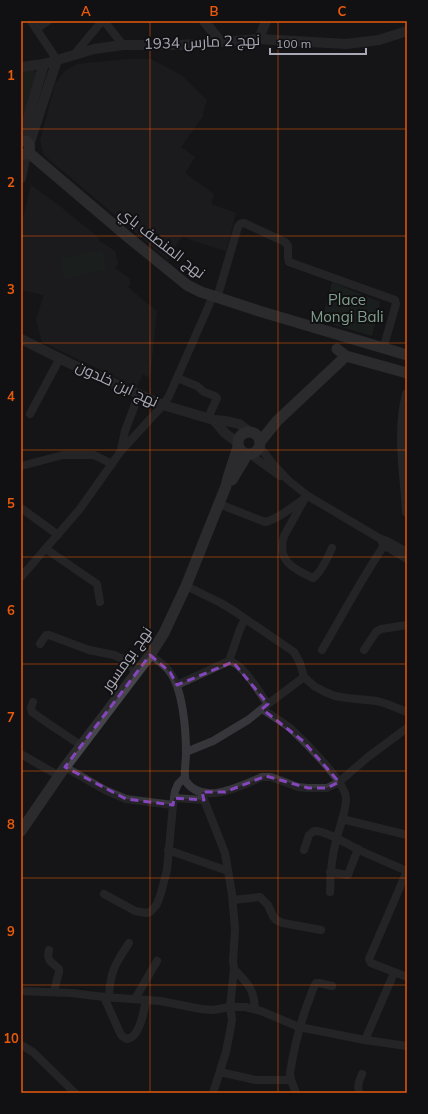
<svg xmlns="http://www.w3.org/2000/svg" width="428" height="1114" viewBox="0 0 428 1114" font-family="Mulish,Cairo,sans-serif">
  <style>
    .built { fill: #222123 }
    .green { fill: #212925 }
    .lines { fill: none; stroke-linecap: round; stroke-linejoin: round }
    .minor { stroke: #37363b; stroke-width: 8 }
    .tertiary { stroke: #37363b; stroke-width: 10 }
    .secondary { stroke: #45454b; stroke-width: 11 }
    .marked { fill: none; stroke: #8445bd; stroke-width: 3; stroke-dasharray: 8 5; stroke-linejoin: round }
    .grid { fill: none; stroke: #e8590c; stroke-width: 1; stroke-opacity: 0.55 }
    .labels { text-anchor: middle; stroke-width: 4; stroke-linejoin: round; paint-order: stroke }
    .street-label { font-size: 15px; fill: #a9a8b5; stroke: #111012 }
    .park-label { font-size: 15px; fill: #819f8e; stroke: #111012 }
    .neatline { fill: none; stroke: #e8590c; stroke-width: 1.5 }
    .grid-label { font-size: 13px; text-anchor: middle; font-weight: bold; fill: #e8590c }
  </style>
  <rect width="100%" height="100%" fill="#161517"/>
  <g class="built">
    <polygon points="129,59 151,59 181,75 207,100 203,113 203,116 181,147 195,157 185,173 214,194 211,204 236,213 226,251 194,241 182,236 168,260 44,155 40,141 55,84 65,71 77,64"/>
    <polygon points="31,185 62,208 99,238 98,240 115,251 118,264 115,268 130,279 129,282 131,283 128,287 144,301 157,311 150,378 143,374 137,387 42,342 36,319 44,295 21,290 21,226"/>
  </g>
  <g class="green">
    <polygon points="33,70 37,73 21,129 21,71"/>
    <polygon points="103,250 106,270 64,279 60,258"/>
    <polygon points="332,282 380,302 372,336 322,321"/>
  </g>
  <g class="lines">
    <g class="minor">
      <polyline points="31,21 57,60"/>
      <polyline points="104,21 123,45"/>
      <polyline points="36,29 48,21"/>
      <polyline points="73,56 102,21"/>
      <polyline points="217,298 238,227 240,224 244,223 285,242 288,246 288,258 289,262 395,300 396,304 383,349"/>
      <polyline points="177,378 197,386 204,392 215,396 217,398 208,418"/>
      <polyline points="30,414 60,358"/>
      <polyline points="259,446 273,464 288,480 308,496"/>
      <polyline points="121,450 125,431 139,394"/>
      <polyline points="251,455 262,463 280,476"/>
      <polyline points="21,466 63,455 94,455 112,464"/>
      <path d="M 305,498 L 284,536 C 276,560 293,569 313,578 C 321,573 328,557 332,548"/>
      <path d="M 219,504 L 265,522 C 281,518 294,505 308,496 L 379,538 L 387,541 L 407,552"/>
      <polyline points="21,508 58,535"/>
      <polyline points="382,542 384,545 407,559"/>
      <polyline points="46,549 97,584 100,602"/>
      <polyline points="21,577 79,510 121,451 163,405 169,396 213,296"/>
      <polyline points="186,586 221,603 234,611 294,652 300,663 304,677 314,686 325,692 335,696 347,698 377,701 387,704 407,712"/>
      <polyline points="40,644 46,635 49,635 89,650 114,655 125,660 137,673"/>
      <path d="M 322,650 C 343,614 363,576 387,541"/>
      <polyline points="364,650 376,632 381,629 407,625"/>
      <path d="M 150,655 C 157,660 164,664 169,671 C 183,688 186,731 186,752 C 186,762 184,771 185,780 C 202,807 240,786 262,777 L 271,777 L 298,787 L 308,788 L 327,788 L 339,782 L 368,757 L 407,728"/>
      <path d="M 229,661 C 243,663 259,693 268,704"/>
      <polyline points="177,685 229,661 240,629 245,619"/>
      <polyline points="33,702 31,708 32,712 49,724 82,746"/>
      <path d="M 262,709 C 271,715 281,721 290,728 C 302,739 347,783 346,799 C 346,811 340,826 337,837 C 332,855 330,873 330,892"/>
      <polyline points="186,752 213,741 248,720 268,704 304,677"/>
      <polyline points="21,754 59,776"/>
      <polyline points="65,767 105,790 126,799 173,805"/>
      <polyline points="201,792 225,853 232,894 235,929 233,961 234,969 230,1007 232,1019 231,1026 226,1052 213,1093"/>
      <polyline points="174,798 204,800"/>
      <polyline points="342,819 407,835"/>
      <polyline points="168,850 228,871"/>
      <path d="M 304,850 L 309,835 L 314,831 C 325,830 347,844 357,849 C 374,857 391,864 407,871"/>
      <polyline points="407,871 369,959 371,963 407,977"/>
      <polyline points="330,872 348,875 349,872 358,849"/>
      <polyline points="104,894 135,911 146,913 150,912 153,909 157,904 161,893 167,870 173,805 175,791 178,784 185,777"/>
      <polyline points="233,900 260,897 268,905 273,916 276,920 283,923 321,930"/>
      <path d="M 49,950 C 46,961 52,962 59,969 L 59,972 L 54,991"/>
      <path d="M 234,969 C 247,983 254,988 255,1009"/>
      <polyline points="21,991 72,993 104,997 160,1001 201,1009 213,1010 230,1007 245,1007 261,1011 299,1027 365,1040 407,1046"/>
      <path d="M 104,997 L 120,1033 L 122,1036 L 127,1039 C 140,1037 144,1011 146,1000"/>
      <path d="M 109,997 C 110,972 115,964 129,943"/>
      <polyline points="135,999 157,961"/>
      <polyline points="365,1040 394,973"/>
      <polyline points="21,1045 33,1052 75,1093"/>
      <polyline points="220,1072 256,1080 291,1080"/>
      <path d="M 296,1093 L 291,1080 L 290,1073 C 294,1048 300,1023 309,1000 C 311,994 313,988 316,983 L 319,983 L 332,986"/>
      <path d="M 359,1093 C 357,1086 359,1081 362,1074"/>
    </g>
    <g class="tertiary">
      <polyline points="204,21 221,42"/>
      <polyline points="259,39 266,21"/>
      <polyline points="21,67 44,64 94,49 123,45 182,45 259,39 346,44 379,40 407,31"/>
      <polyline points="21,141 44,64"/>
      <polyline points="29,145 57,60"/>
      <polyline points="21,178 26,153"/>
      <polyline points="21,339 71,364 163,405 214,420 226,421 239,424 250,432"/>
      <path d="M 407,394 C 397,433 405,472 407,512"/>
      <polyline points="214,420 225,433 237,442"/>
    </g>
    <g class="secondary">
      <path d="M 21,141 L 26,141 C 30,144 31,149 27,153 L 22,155"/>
      <polyline points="28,152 128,237 187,285 201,292 259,311 407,355"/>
      <polyline points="337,349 346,356 407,373"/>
      <circle cx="249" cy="443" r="11"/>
      <polyline points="260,442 277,421 346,356"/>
      <polyline points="232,480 247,455"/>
      <polyline points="21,831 65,767 150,655 164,633 186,586 226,486 228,478 238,447"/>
    </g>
  </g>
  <path d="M0 0H428V1114H0ZM 150,655 L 170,672 L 177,685 L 233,662 L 268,704 L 262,709 L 303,741 L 339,782 L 327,788 L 308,788 L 266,776 L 225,792 L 202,792 L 204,800 L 174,798 L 173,805 L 126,799 L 65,767 Z" fill="#161517" fill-opacity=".55" fill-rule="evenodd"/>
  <path class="marked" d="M 150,655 L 170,672 L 177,685 L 233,662 L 268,704 L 262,709 L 303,741 L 339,782 L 327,788 L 308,788 L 266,776 L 225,792 L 202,792 L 204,800 L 174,798 L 173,805 L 126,799 L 65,767 Z"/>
  <path class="grid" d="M 150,21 L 150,1093M 278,21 L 278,1093M 21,129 L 407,129M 21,236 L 407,236M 21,343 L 407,343M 21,450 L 407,450M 21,557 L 407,557M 21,664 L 407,664M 21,771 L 407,771M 21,878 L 407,878M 21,985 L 407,985"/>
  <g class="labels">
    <g class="street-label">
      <text transform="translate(202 42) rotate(-2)" y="5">نهج 2 مارس 1934</text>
      <text transform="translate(162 243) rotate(38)" y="5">نهج المنصف باي</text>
      <text transform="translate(117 384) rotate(25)" y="5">نهج ابن خلدون</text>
      <text transform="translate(127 659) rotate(-55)" y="5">نهج بومسور</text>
    </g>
    <g class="park-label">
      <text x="347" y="305">Place<tspan x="347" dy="17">Mongi Bali</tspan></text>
    </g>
  </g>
  <rect width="428" height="1114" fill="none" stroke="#111012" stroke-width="44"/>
  <path d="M270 48v6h96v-6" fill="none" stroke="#a9a8b5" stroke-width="2"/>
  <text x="276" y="48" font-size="12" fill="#a9a8b5" stroke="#111012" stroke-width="3" paint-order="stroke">100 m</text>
  <rect x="22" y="22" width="384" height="1070" class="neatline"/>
  <g class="grid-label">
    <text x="86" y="16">A</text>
    <text x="214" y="16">B</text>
    <text x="342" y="16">C</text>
    <text x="11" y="80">1</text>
    <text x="11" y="187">2</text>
    <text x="11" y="294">3</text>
    <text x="11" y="401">4</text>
    <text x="11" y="508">5</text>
    <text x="11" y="615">6</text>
    <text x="11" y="722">7</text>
    <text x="11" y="829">8</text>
    <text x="11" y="936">9</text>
    <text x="11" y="1043">10</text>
  </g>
</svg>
